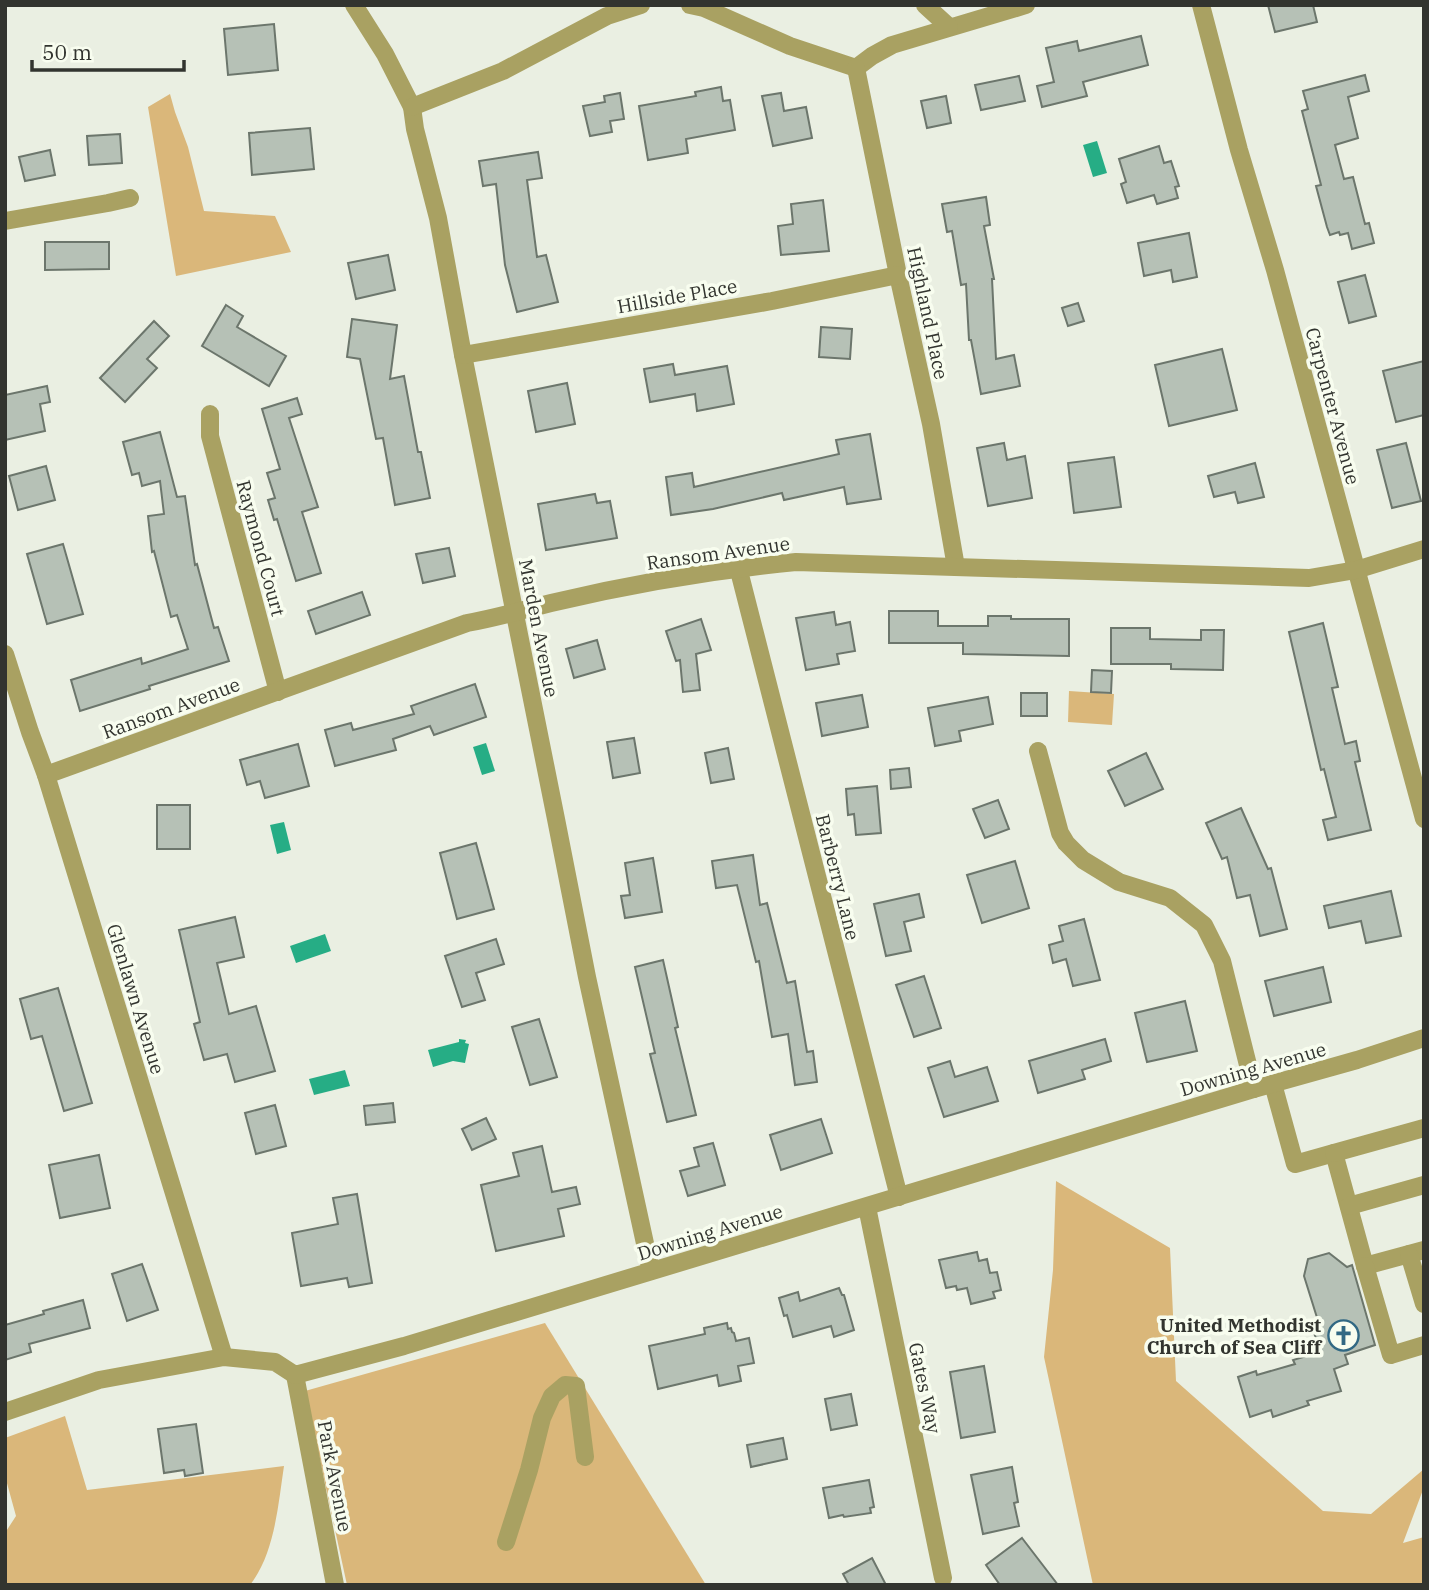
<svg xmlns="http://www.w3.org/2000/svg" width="1429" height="1590" viewBox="0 0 1429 1590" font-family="'IBM Plex Serif',serif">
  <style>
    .green { fill: #dab77a }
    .water { fill: #26ad85 }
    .building { fill: #b6c1b6; stroke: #6c766c; stroke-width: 2 }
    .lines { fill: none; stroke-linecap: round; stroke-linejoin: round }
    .minor { stroke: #a9a162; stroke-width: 18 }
    .labels { text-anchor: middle; stroke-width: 7; stroke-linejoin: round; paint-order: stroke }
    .street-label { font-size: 19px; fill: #32342f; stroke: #f8fdef }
    .poi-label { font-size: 19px; font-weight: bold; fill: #32342f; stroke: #f8fdef; text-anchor: end }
  </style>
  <rect width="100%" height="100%" fill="#eaefe2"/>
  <g class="green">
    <polygon points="170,94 175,112 188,147 204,211 275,216 291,252 176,276 148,107"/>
    <polygon points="1069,691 1114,694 1112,725 1068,722"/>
    <polygon points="1056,1181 1170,1248 1176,1381 1323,1511 1371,1514 1424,1469 1424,1487 1403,1543 1424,1537 1424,1585 1093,1585 1044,1357 1053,1270"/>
    <polygon points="545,1323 706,1585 347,1585 305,1391"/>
    <path d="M 65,1416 L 87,1490 L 284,1466 C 278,1505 275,1553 250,1585 L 5,1585 L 5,1533 L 16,1516 L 5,1476 L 5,1438 Z"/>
  </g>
  <g class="water">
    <polygon points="1097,141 1107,173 1093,177 1083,145"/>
    <polygon points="486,743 495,771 482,775 473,747"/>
    <polygon points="284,822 291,850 277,854 270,825"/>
    <polygon points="325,934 331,951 296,963 290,946"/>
    <polygon points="459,1039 466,1040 465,1043 469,1044 465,1063 453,1061 433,1067 428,1050 459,1042"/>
    <polygon points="345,1070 350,1086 314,1095 309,1079"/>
  </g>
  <g class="building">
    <polygon points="1268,5 1313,5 1317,22 1275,32"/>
    <polygon points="274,24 278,70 228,75 224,29"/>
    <polygon points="1141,36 1148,65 1083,82 1087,96 1042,107 1037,86 1054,82 1046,48 1077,41 1079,51"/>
    <polygon points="1365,75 1369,91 1348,97 1358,138 1335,145 1344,179 1353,177 1365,224 1369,223 1374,243 1352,249 1348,233 1340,235 1339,232 1330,235 1327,227 1316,186 1321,185 1302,111 1308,109 1303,91"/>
    <polygon points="1019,76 1025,101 981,110 975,85"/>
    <polygon points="721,87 723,101 730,100 735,130 686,139 688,153 648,160 639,106 696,96 695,92"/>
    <polygon points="620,93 624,119 610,121 612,132 590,136 583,106 605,102 604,96"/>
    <polygon points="781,93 784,111 806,107 812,138 773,146 762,96"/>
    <polygon points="946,96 951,123 927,128 921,101"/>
    <polygon points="310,128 314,169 252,175 249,133"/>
    <polygon points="120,134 122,163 89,165 87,136"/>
    <polygon points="1159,146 1164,163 1171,161 1179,186 1175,187 1178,198 1157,204 1154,195 1127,203 1121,184 1126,182 1119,159"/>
    <polygon points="50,150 55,175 25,181 19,157"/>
    <polygon points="538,152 542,178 527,180 537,257 546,255 558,302 517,312 505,265 496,184 483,186 479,161"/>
    <polygon points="986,197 990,225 984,226 994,279 992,279 996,359 1014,355 1020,386 981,394 971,340 969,340 966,284 961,285 952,231 947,232 942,204"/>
    <polygon points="823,200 829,251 781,255 778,226 793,224 791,204"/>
    <polygon points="1189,233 1197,277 1173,282 1171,270 1144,276 1138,243"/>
    <polygon points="45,242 109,242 109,269 45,270"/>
    <polygon points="388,255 395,290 356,299 348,263"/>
    <polygon points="1365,275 1376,316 1349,323 1338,282"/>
    <polygon points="1078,303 1084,321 1068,326 1062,308"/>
    <polygon points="226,305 243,316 237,327 286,356 269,386 202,346"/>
    <polygon points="352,319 397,325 390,379 404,376 418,452 421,452 430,498 395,505 383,438 376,439 360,359 347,357"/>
    <polygon points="154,321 169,336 147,359 157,368 125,402 100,378"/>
    <polygon points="821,327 852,329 850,359 819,357"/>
    <polygon points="1222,349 1237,410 1169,426 1155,365"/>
    <polygon points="1424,361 1424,415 1396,422 1383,371"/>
    <polygon points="673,364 675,375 727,366 734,404 697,411 695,394 650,402 644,369"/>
    <polygon points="567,383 575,424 536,432 528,391"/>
    <polygon points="47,386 50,402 40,404 45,431 5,440 5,395"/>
    <polygon points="297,398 302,414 289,418 318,507 302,512 321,573 296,581 277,519 274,520 268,500 275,498 267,473 280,469 262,409"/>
    <polygon points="160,432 177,497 185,496 195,565 197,564 214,628 218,627 229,661 149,686 150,689 80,711 71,680 141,658 142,664 188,649 177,615 171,617 154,551 152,552 148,516 164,514 160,481 142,486 139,473 132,475 123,442"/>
    <polygon points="870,434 881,499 847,504 844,487 784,500 782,493 713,509 671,515 666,477 692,473 694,487 839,454 836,440"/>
    <polygon points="1004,443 1007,460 1025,456 1032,498 988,506 977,448"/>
    <polygon points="1406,443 1421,501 1392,508 1377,450"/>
    <polygon points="1114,457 1121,507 1074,513 1068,463"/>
    <polygon points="1255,463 1264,497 1238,503 1235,492 1214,497 1208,476"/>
    <polygon points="46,466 55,500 18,510 9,476"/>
    <polygon points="595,494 597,503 610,501 617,538 546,550 538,504"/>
    <polygon points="63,544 83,614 47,624 27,554"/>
    <polygon points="449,548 455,576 423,583 416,554"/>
    <polygon points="362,592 370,615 316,634 308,611"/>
    <polygon points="889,611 938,611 938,626 988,626 988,616 1011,616 1011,619 1069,619 1069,656 963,654 963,643 889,643"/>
    <polygon points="834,612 836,625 850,622 855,651 837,654 839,664 806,670 796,618"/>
    <polygon points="701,619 711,650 696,654 700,690 683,692 680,660 676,661 666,631"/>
    <polygon points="1323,623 1338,687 1332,688 1345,744 1356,741 1360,761 1355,762 1371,830 1328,840 1323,820 1336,817 1324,769 1321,770 1289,632"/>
    <polygon points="1111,628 1150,628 1150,639 1201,640 1201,630 1224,630 1223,670 1171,669 1171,664 1111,664"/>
    <polygon points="597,640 605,669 574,678 566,649"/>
    <polygon points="1092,670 1112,671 1111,693 1091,692"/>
    <polygon points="475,684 486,717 434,735 430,726 393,739 396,750 335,766 325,730 351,723 353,730 414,714 411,706"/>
    <rect x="1021" y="693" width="26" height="23"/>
    <polygon points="862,695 868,727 822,736 816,703"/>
    <polygon points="988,697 993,724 959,731 961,741 935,746 928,708"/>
    <polygon points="634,738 640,773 613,778 607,742"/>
    <polygon points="298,744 309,786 265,798 260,781 247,785 240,760"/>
    <polygon points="728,748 734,779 711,783 705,753"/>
    <polygon points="1146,753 1163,789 1125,806 1108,771"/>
    <polygon points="909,768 911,787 891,789 890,770"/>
    <polygon points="877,786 881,833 856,835 854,814 848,815 846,789"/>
    <polygon points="998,800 1009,829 985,838 973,809"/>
    <rect x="157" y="805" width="33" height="44"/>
    <polygon points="1241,808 1268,869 1271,868 1287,929 1260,936 1250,895 1237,898 1227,857 1222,859 1206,823"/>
    <polygon points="476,843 494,909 457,919 440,853"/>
    <polygon points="753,855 760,905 767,903 787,983 795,981 807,1052 813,1051 817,1082 795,1085 788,1034 772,1037 759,961 756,962 737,885 716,888 712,861"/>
    <polygon points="653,858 662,912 625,918 621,896 630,895 625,863"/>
    <polygon points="1015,861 1029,908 982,923 967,875"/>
    <polygon points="1391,891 1401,936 1366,943 1361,921 1329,928 1324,906"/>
    <polygon points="919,894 924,917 904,922 911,951 886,956 874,904"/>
    <polygon points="235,917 244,957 217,963 229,1014 256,1006 275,1071 235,1082 227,1054 204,1060 194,1024 200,1022 179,930"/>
    <polygon points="1084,919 1100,980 1073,986 1066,959 1053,963 1049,945 1063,941 1059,926"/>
    <polygon points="496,939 504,964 476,973 485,1000 462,1007 445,956"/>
    <polygon points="663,960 678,1027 675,1028 696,1115 667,1122 650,1054 655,1053 635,967"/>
    <polygon points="1323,967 1331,1002 1274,1016 1265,981"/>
    <polygon points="924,976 941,1028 914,1037 896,985"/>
    <polygon points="58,988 92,1103 64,1111 42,1036 31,1039 20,999"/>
    <polygon points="1185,1001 1197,1051 1147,1062 1135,1013"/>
    <polygon points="539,1019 557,1077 530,1085 512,1027"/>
    <polygon points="1105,1039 1111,1061 1082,1070 1085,1079 1038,1093 1029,1061"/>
    <polygon points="950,1061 955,1077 987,1067 998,1101 944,1117 928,1068"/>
    <polygon points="393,1103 395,1122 366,1125 364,1106"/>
    <polygon points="275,1105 286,1146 256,1154 245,1113"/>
    <polygon points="486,1118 496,1139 472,1150 462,1129"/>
    <polygon points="821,1119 832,1153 781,1170 770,1135"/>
    <polygon points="713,1143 725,1185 688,1196 680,1171 699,1166 694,1148"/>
    <polygon points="542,1146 552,1192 576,1187 580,1204 558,1209 564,1236 496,1251 481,1185 519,1176 513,1153"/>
    <polygon points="99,1155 110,1208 60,1218 49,1165"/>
    <polygon points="357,1194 372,1283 349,1287 347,1278 301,1286 292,1233 338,1224 333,1198"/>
    <polygon points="977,1252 979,1261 987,1259 990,1273 997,1272 1001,1290 993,1292 995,1298 971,1304 967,1288 957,1290 956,1286 946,1288 939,1260"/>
    <polygon points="1329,1253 1347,1267 1352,1265 1375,1345 1345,1355 1348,1364 1334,1369 1341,1391 1307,1401 1309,1405 1273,1417 1271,1410 1250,1417 1238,1377 1256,1371 1257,1375 1295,1364 1293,1360 1320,1352 1312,1326 1319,1324 1304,1276 1308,1259"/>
    <polygon points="142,1264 158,1310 127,1321 112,1274"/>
    <polygon points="839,1288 842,1295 844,1295 854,1330 834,1337 831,1326 793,1337 787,1315 784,1316 779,1298 798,1292 800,1301"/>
    <polygon points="83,1300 90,1328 29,1344 31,1352 5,1360 5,1325 44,1314 43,1311"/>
    <polygon points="727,1323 728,1329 731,1328 732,1332 734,1333 736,1341 749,1338 754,1363 738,1366 741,1381 719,1386 717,1375 658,1389 649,1346 705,1334 704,1328"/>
    <polygon points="984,1366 995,1432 961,1438 950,1372"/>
    <polygon points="851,1394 857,1425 831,1430 825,1399"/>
    <polygon points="196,1424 203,1473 185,1476 184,1470 164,1473 158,1429"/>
    <polygon points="783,1438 787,1459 751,1467 747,1445"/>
    <polygon points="1012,1467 1018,1502 1014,1503 1019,1526 983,1534 971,1475"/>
    <polygon points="869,1480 874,1507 870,1508 871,1513 844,1517 843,1515 829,1518 823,1488"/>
    <polygon points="1022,1538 1058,1585 1000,1585 986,1565"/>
    <polygon points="872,1558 886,1585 849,1585 843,1574"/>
  </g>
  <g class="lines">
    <g class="minor">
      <polyline points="354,5 385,54 412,107 415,129 438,218 463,355 556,819 587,977 651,1271"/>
      <polyline points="690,5 704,8 790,46 856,68 872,56 892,45 1026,5"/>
      <polyline points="925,5 949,27"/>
      <polyline points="1201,5 1239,150 1275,270 1424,819"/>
      <polyline points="856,68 898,275 931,424 956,567"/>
      <polyline points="412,107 503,71 607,16 641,5"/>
      <polyline points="5,221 108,203 130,198"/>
      <polyline points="463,355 772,301 898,275"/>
      <polyline points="210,414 210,436 278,692"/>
      <polyline points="738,567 899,1197"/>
      <polyline points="5,654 30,732 46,775 224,1357"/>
      <polyline points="1038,751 1060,833 1066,843 1083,860 1119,882 1170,898 1204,925 1222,961 1254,1089"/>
      <path d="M 46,775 L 467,623 C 495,618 523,610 551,603 C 631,584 713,570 796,562 L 1309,578 L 1356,570 L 1424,549"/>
      <polyline points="1273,1084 1295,1164 1334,1153 1365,1266 1424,1250"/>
      <polyline points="1334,1153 1424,1128"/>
      <polyline points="1349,1206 1424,1185"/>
      <polyline points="867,1207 943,1578"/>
      <polyline points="1409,1254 1424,1304"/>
      <polyline points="1365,1266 1391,1355 1424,1345"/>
      <polyline points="295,1375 335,1585"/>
      <polyline points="5,1412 99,1380 224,1357 275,1362 295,1375 404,1346 1254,1089 1357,1060 1424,1038"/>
      <polyline points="506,1542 529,1470 542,1418 552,1396 565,1385 576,1386 585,1457"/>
    </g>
  </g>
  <defs>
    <symbol id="church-ring" viewBox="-11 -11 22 22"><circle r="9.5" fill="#f8fdef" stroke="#316883" stroke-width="1.5"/><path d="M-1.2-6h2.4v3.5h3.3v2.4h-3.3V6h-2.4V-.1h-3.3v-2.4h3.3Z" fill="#316883"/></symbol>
  </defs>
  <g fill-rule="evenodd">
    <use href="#church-ring" x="1326" y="1318" width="35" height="35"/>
  </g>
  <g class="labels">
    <g class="street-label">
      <text transform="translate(677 296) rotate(-10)" y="7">Hillside Place</text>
      <text transform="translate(928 313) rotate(78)" y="7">Highland Place</text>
      <text transform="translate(1333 406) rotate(75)" y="7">Carpenter Avenue</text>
      <text transform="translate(261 548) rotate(75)" y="7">Raymond Court</text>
      <text transform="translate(718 553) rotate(-8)" y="7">Ransom Avenue</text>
      <text transform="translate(539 628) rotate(79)" y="7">Marden Avenue</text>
      <text transform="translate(171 708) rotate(-20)" y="7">Ransom Avenue</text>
      <text transform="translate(838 877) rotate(76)" y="7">Barberry Lane</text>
      <text transform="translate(136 999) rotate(73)" y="7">Glenlawn Avenue</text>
      <text transform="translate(1253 1069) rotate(-16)" y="7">Downing Avenue</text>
      <text transform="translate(710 1232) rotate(-17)" y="7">Downing Avenue</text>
      <text transform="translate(925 1388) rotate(78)" y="7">Gates Way</text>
      <text transform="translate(335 1476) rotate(79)" y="7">Park Avenue</text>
    </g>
    <g class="poi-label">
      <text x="1321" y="1332">United Methodist<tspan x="1321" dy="22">Church of Sea Cliff</tspan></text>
    </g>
  </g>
  <rect width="1429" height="1590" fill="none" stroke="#32342f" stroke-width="14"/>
  <path d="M32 60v10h152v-10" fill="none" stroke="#32342f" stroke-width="3.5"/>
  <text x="42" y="60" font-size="21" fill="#32342f" stroke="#f8fdef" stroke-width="5" paint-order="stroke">50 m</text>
</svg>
